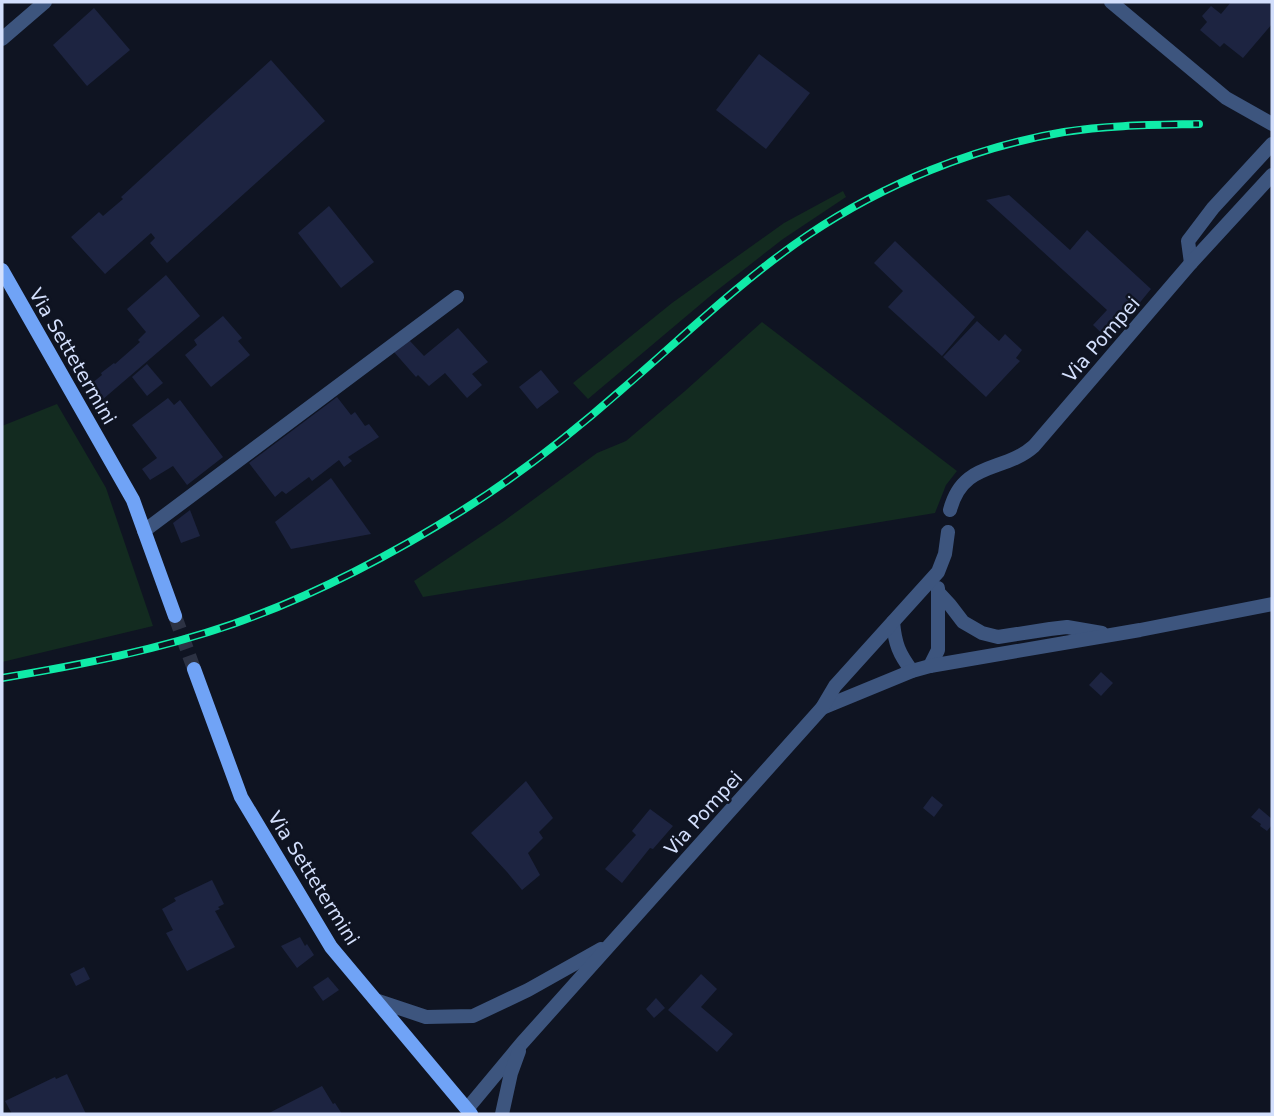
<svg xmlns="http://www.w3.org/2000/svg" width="1274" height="1116" viewBox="0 0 1274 1116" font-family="'DejaVu Sans',sans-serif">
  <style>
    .green { fill: #132b20 }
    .building { fill: #1d2441 }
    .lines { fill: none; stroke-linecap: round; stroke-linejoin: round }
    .secondary-tunnel { stroke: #2c3243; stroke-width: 14; stroke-dasharray: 14 7; stroke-linecap: butt }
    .service { stroke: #3d557e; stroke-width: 14 }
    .minor { stroke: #3d557e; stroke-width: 14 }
    .tertiary { stroke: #3d557e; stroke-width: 14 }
    .secondary { stroke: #70a3f6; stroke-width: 14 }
    .rail-casing { stroke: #10eba8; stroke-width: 8 }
    .rail { stroke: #0f1422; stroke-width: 5; stroke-dasharray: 16; stroke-linecap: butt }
    .labels { text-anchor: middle; stroke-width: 5; stroke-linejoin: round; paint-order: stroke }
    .street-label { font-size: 19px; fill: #d3dffc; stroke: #0f1422 }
  </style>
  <rect width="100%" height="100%" fill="#0f1422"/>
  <g class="green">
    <polygon points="843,191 846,197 783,239 715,292 588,399 573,383 672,303 784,223"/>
    <polygon points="762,322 957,471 946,485 935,513 423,597 414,581 504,521 597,453 626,441 685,391"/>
    <polygon points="57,404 106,488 153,626 2,662 2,426"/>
  </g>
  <g class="building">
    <polygon points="1231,2 1272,2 1272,24 1243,58 1224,43 1220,47 1200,30 1207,22 1202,16 1211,6 1221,14"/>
    <polygon points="94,8 130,50 87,86 53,45"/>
    <polygon points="759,54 810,93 766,149 716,110"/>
    <polygon points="271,60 325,121 167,263 150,243 155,238 151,233 105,274 71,237 99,212 103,216 123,199 121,197"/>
    <polygon points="1009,195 1070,250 1087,230 1151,289 1109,340 1093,325 1107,310 986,200"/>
    <polygon points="329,206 374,262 341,288 298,233"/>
    <polygon points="895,241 975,317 942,356 888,307 903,291 874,263"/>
    <polygon points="166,275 200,316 102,400 91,384 102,375 101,373 114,363 115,364 140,342 138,340 146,332 127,309"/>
    <polygon points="223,316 242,338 238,341 250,355 211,387 185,355 197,345 194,340"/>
    <polygon points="977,321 999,341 1005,334 1022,350 1016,358 1020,361 986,397 943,357"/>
    <polygon points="458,328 488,362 472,374 482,385 467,398 445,373 429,386 418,375 416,377 394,352 409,340 424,356"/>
    <polygon points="147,364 163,383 147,396 132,377"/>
    <polygon points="541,370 559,392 537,409 519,387"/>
    <polygon points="337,397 351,415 355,412 365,426 369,424 379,437 348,457 352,461 344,467 339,460 312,481 309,477 286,494 282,491 275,497 249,463"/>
    <polygon points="168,398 174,405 180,400 223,457 187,485 173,466 150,480 142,469 157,458 132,425"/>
    <polygon points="331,478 371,534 291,549 275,522"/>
    <polygon points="190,510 200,536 181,543 173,523"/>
    <polygon points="1101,672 1113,683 1101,696 1089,685"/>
    <polygon points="526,781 553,818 539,832 543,838 528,853 540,875 522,890 507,872 471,833"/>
    <polygon points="932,796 943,805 934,817 923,808"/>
    <polygon points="1259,808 1272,819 1272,825 1267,831 1260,826 1261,824 1251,817"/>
    <polygon points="650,809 673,826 653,849 650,848 622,883 605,869 636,835 632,831"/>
    <polygon points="212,880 224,904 218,907 220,909 215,911 235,947 187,971 166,933 173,930 162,909 176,901 174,898"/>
    <polygon points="300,937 305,946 307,944 314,955 297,968 281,946"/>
    <polygon points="84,967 90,979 76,986 70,974"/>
    <polygon points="701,974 717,989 701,1007 733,1034 717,1052 668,1010"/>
    <polygon points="328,977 339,990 323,1001 313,987"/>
    <polygon points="656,998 665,1008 654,1018 646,1009"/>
    <polygon points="67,1074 86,1114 12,1114 5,1101 55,1077 56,1079"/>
    <polygon points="322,1086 333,1104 335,1103 342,1114 267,1114"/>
  </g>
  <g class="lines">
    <polyline class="secondary-tunnel" points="175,616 194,669"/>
    <g class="service">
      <polyline points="1111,2 1226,98 1272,124"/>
      <polyline points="2,39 45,2"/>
      <polyline points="144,531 457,297"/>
    </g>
    <g class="minor">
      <polyline points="1191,263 1188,241 1213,208 1272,144"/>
      <polyline points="938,592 950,605 963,622 982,633 998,637 1050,629 1067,627 1102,633"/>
      <path d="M 893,622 C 895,644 899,654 912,671"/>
      <polyline points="930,666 938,650 938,588"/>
      <polyline points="822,708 912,671 930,666 1140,630 1272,604"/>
    </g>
    <g class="tertiary">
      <path d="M 950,510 C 963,460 1004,473 1034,446 L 1191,263 L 1272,175"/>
      <polyline points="378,1001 426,1017 473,1016 528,990 601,949"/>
      <polyline points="467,1109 522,1043 822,708 835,686 938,572 945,554 948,532"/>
      <polyline points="502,1114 511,1073 519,1051"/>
    </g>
    <g class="secondary">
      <polyline points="2,270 133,500 175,616"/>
      <polyline points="194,669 241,797 331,947 471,1114"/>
    </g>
    <defs>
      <path id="rail" d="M 2,678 C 80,665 157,650 233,624 C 313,596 391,555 463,510 C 519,475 571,434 620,391 C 682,338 740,281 808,235 C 884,184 974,147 1064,132 C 1109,125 1154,125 1199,124"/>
    </defs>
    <use href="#rail" class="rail-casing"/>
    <use href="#rail" class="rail"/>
  </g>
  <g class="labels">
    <g class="street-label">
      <text transform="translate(1101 339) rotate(-49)" y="7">Via Pompei</text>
      <text transform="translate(73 356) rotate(60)" y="7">Via Settetermini</text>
      <text transform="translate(703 813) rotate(-48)" y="7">Via Pompei</text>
      <text transform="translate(314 878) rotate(58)" y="7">Via Settetermini</text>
    </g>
  </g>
  <rect width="1274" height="1116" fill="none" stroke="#d3dffc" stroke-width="7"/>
</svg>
